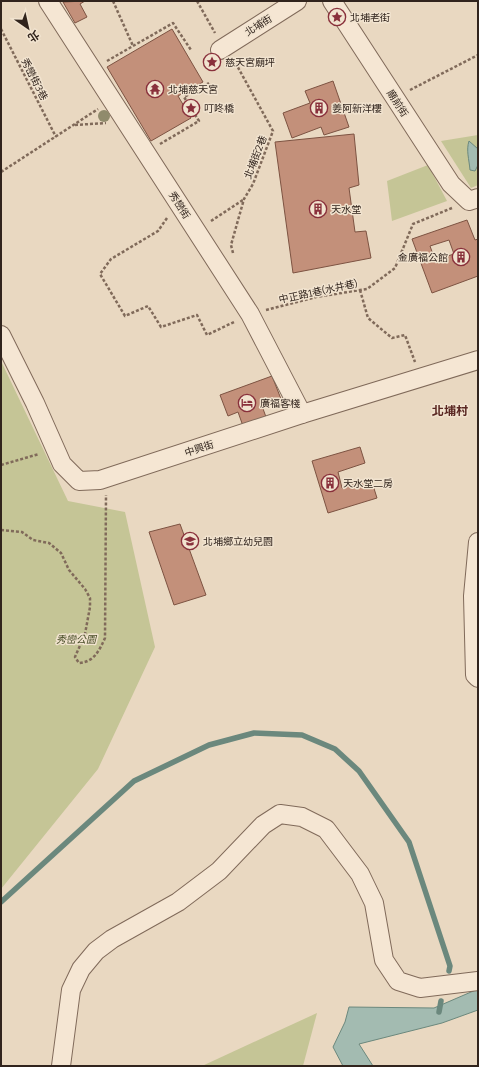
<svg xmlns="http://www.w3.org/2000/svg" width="479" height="1067" viewBox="0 0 479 1067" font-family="Bitter,'Noto Sans TC',serif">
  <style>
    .green { fill: #c5c596 }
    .water { fill: #a3bbb1; stroke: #6b887d }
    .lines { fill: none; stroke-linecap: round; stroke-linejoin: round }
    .stream { stroke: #6b887d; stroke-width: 5.5 }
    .building { fill: #c3907a; stroke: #7d5342; fill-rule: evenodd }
    .minor-casing { stroke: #806a5a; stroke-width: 20 }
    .path { stroke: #806a5a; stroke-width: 2.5; stroke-dasharray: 3 2; stroke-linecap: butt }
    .minor { stroke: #f5e6d3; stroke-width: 18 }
    .tree { fill: #908b6c }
    .labels { text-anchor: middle; stroke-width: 3; stroke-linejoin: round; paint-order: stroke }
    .poi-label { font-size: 10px; fill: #31241d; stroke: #f1e3cf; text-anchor: start }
    .street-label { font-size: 10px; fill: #31241d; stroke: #f1e3cf }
    .park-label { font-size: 10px; font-style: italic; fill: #474c26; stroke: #f1e3cf }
    .quarter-label { font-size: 12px; font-weight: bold; fill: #592621; stroke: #f1e3cf }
  </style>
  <rect width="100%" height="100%" fill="#e9d8c1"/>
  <g class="green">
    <polygon points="478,135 478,185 471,188 441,141"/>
    <polygon points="428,165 447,201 392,221 387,181"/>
    <polygon points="1,361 68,501 125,512 155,647 98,769 1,889"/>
    <polygon points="317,1013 303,1066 202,1066"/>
  </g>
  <g class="water">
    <path d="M 469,141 L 478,149 L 478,165 L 475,171 L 470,170 C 469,159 466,150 469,141 Z"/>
    <polygon points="478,989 478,1010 442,1023 359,1044 373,1066 343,1066 333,1047 345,1022 349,1007 434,1008"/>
  </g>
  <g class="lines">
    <g class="stream">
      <polyline points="1,902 134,781 209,745 254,733 302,735 335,749 359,771 409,842 450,966 449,971"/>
      <polyline points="439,1012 441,1001"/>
    </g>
  </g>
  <g class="building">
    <polygon points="85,1 80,4 87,17 75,23 63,2"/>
    <polygon points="172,29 203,82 178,96 191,118 151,141 107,67"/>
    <polygon points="333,81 349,127 324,135 321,127 292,138 283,113 310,103 305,91"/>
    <polygon points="354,134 359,185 349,188 355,232 366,231 371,258 293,273 275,142"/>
    <path d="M 467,220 L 475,240 L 478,239 L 478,276 L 432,293 L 412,239 ZM 449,240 L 454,254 L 435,260 L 430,246 Z"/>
    <polygon points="272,376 281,399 262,406 266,417 243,426 238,412 228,416 220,395"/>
    <polygon points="360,447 365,463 338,472 342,488 371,479 377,498 328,513 312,461"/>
    <polygon points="180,524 206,595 174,605 149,532"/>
  </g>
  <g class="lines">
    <defs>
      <g id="minor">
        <polyline points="48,1 250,314 302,414"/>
        <polyline points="332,1 451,184 469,201 478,198"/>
        <polyline points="220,50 297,1"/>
        <polyline points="1,335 35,403 62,464 79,481 100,480 302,414 478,360"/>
        <polyline points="478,542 473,596 475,675 478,678"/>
        <polyline points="61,1066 71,990 81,969 96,951 112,939 178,902 219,871 263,825 280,814 302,817 326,829 360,874 374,903 384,960 398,981 420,988 478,981"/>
      </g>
    </defs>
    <use href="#minor" class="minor-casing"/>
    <g class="path">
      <polyline points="113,1 133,46"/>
      <polyline points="197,1 215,33"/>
      <polyline points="1,29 56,137"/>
      <polyline points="107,61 173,23 191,50"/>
      <polyline points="410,90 478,55"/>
      <polyline points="75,125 106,123"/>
      <polyline points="160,144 199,121 184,97 209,83"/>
      <polyline points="1,172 98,109"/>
      <polyline points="167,218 158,231 111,259 100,274 125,316 148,306 161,327 197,315 207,335 234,322"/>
      <polyline points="211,221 243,200"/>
      <polyline points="233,253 231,245 244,199 253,184 273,131 235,62"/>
      <polyline points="360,290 368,318 392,338 405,335 415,362"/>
      <polyline points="266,310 316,297 367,289 395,268 413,224 452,208"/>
      <polyline points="1,465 39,454"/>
      <path d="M 1,530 L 22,532 L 33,540 L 49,543 L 61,553 L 69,570 L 85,589 L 90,598 L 90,607 L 85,634 L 75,657 L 79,663 C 94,662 99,651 105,638 L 106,495"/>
    </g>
    <use href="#minor" class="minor"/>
  </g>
  <circle class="tree" cx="104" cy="116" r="6"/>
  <defs>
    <symbol id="sight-ring" viewBox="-11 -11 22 22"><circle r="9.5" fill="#f1e3cf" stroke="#89303b" stroke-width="1.5"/><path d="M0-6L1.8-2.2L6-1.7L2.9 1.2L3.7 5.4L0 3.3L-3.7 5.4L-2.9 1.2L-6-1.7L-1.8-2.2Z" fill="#89303b"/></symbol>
    <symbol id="temple-ring" viewBox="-11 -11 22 22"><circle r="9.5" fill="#f1e3cf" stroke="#89303b" stroke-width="1.5"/><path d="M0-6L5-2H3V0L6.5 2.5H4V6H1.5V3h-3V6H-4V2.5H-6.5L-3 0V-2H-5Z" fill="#89303b"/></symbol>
    <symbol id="building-ring" viewBox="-11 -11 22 22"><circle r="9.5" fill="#f1e3cf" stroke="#89303b" stroke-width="1.5"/><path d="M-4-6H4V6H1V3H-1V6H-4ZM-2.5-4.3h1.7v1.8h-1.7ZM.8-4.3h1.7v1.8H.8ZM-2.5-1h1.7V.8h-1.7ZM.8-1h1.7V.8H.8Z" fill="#89303b"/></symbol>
    <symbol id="hotel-ring" viewBox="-11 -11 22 22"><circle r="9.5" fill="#f1e3cf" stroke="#89303b" stroke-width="1.5"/><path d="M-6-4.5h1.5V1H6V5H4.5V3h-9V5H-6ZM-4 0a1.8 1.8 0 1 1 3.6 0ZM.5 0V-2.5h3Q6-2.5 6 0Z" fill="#89303b"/></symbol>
    <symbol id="school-ring" viewBox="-11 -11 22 22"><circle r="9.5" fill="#f1e3cf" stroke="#89303b" stroke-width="1.5"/><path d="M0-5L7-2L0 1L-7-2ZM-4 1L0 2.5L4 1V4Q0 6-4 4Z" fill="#89303b"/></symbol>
  </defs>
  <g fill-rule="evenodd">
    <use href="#sight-ring" x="327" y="7" width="20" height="20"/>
    <use href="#sight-ring" x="202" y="52" width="20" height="20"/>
    <use href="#temple-ring" x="145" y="79" width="20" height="20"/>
    <use href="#sight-ring" x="181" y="98" width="20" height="20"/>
    <use href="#building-ring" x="309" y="98" width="20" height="20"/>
    <use href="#building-ring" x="308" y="199" width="20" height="20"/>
    <use href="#building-ring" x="451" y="247" width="20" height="20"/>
    <use href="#hotel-ring" x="237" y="393" width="20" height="20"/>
    <use href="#building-ring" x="320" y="473" width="20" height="20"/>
    <use href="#school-ring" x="180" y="531" width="20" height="20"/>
  </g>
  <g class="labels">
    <g class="poi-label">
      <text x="350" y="21">北埔老街</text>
      <text x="225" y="66">慈天宮廟坪</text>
      <text x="168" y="93">北埔慈天宮</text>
      <text x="204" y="112">叮咚橋</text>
      <text x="332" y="112">姜阿新洋樓</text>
      <text x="331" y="213">天水堂</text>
      <text x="448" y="261" text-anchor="end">金廣福公館</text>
      <text x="260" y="407">廣福客棧</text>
      <text x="343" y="487">天水堂二房</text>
      <text x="203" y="545">北埔鄉立幼兒園</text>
    </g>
    <g class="street-label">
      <text transform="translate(258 25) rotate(-32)" y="4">北埔街</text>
      <text transform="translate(35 79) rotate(63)" y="4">秀巒街3巷</text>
      <text transform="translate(398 103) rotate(57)" y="4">廟前街</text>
      <text transform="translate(255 157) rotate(-69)" y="4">北埔街2巷</text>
      <text transform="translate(180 205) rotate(57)" y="4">秀巒街</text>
      <text transform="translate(318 291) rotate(-12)" y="4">中正路1巷(水井巷)</text>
      <text transform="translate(199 448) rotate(-18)" y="4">中興街</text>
    </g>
    <g class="park-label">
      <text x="76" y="643">秀巒公園</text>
    </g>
    <g class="quarter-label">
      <text x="450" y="415">北埔村</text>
    </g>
  </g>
  <rect width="479" height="1067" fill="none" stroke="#31241d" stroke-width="4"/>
  <g transform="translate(28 28) rotate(146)" stroke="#f1e3cf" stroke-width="3" paint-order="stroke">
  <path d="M0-3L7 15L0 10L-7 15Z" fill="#31241d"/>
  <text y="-6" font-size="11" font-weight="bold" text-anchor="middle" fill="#31241d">北</text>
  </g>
</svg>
